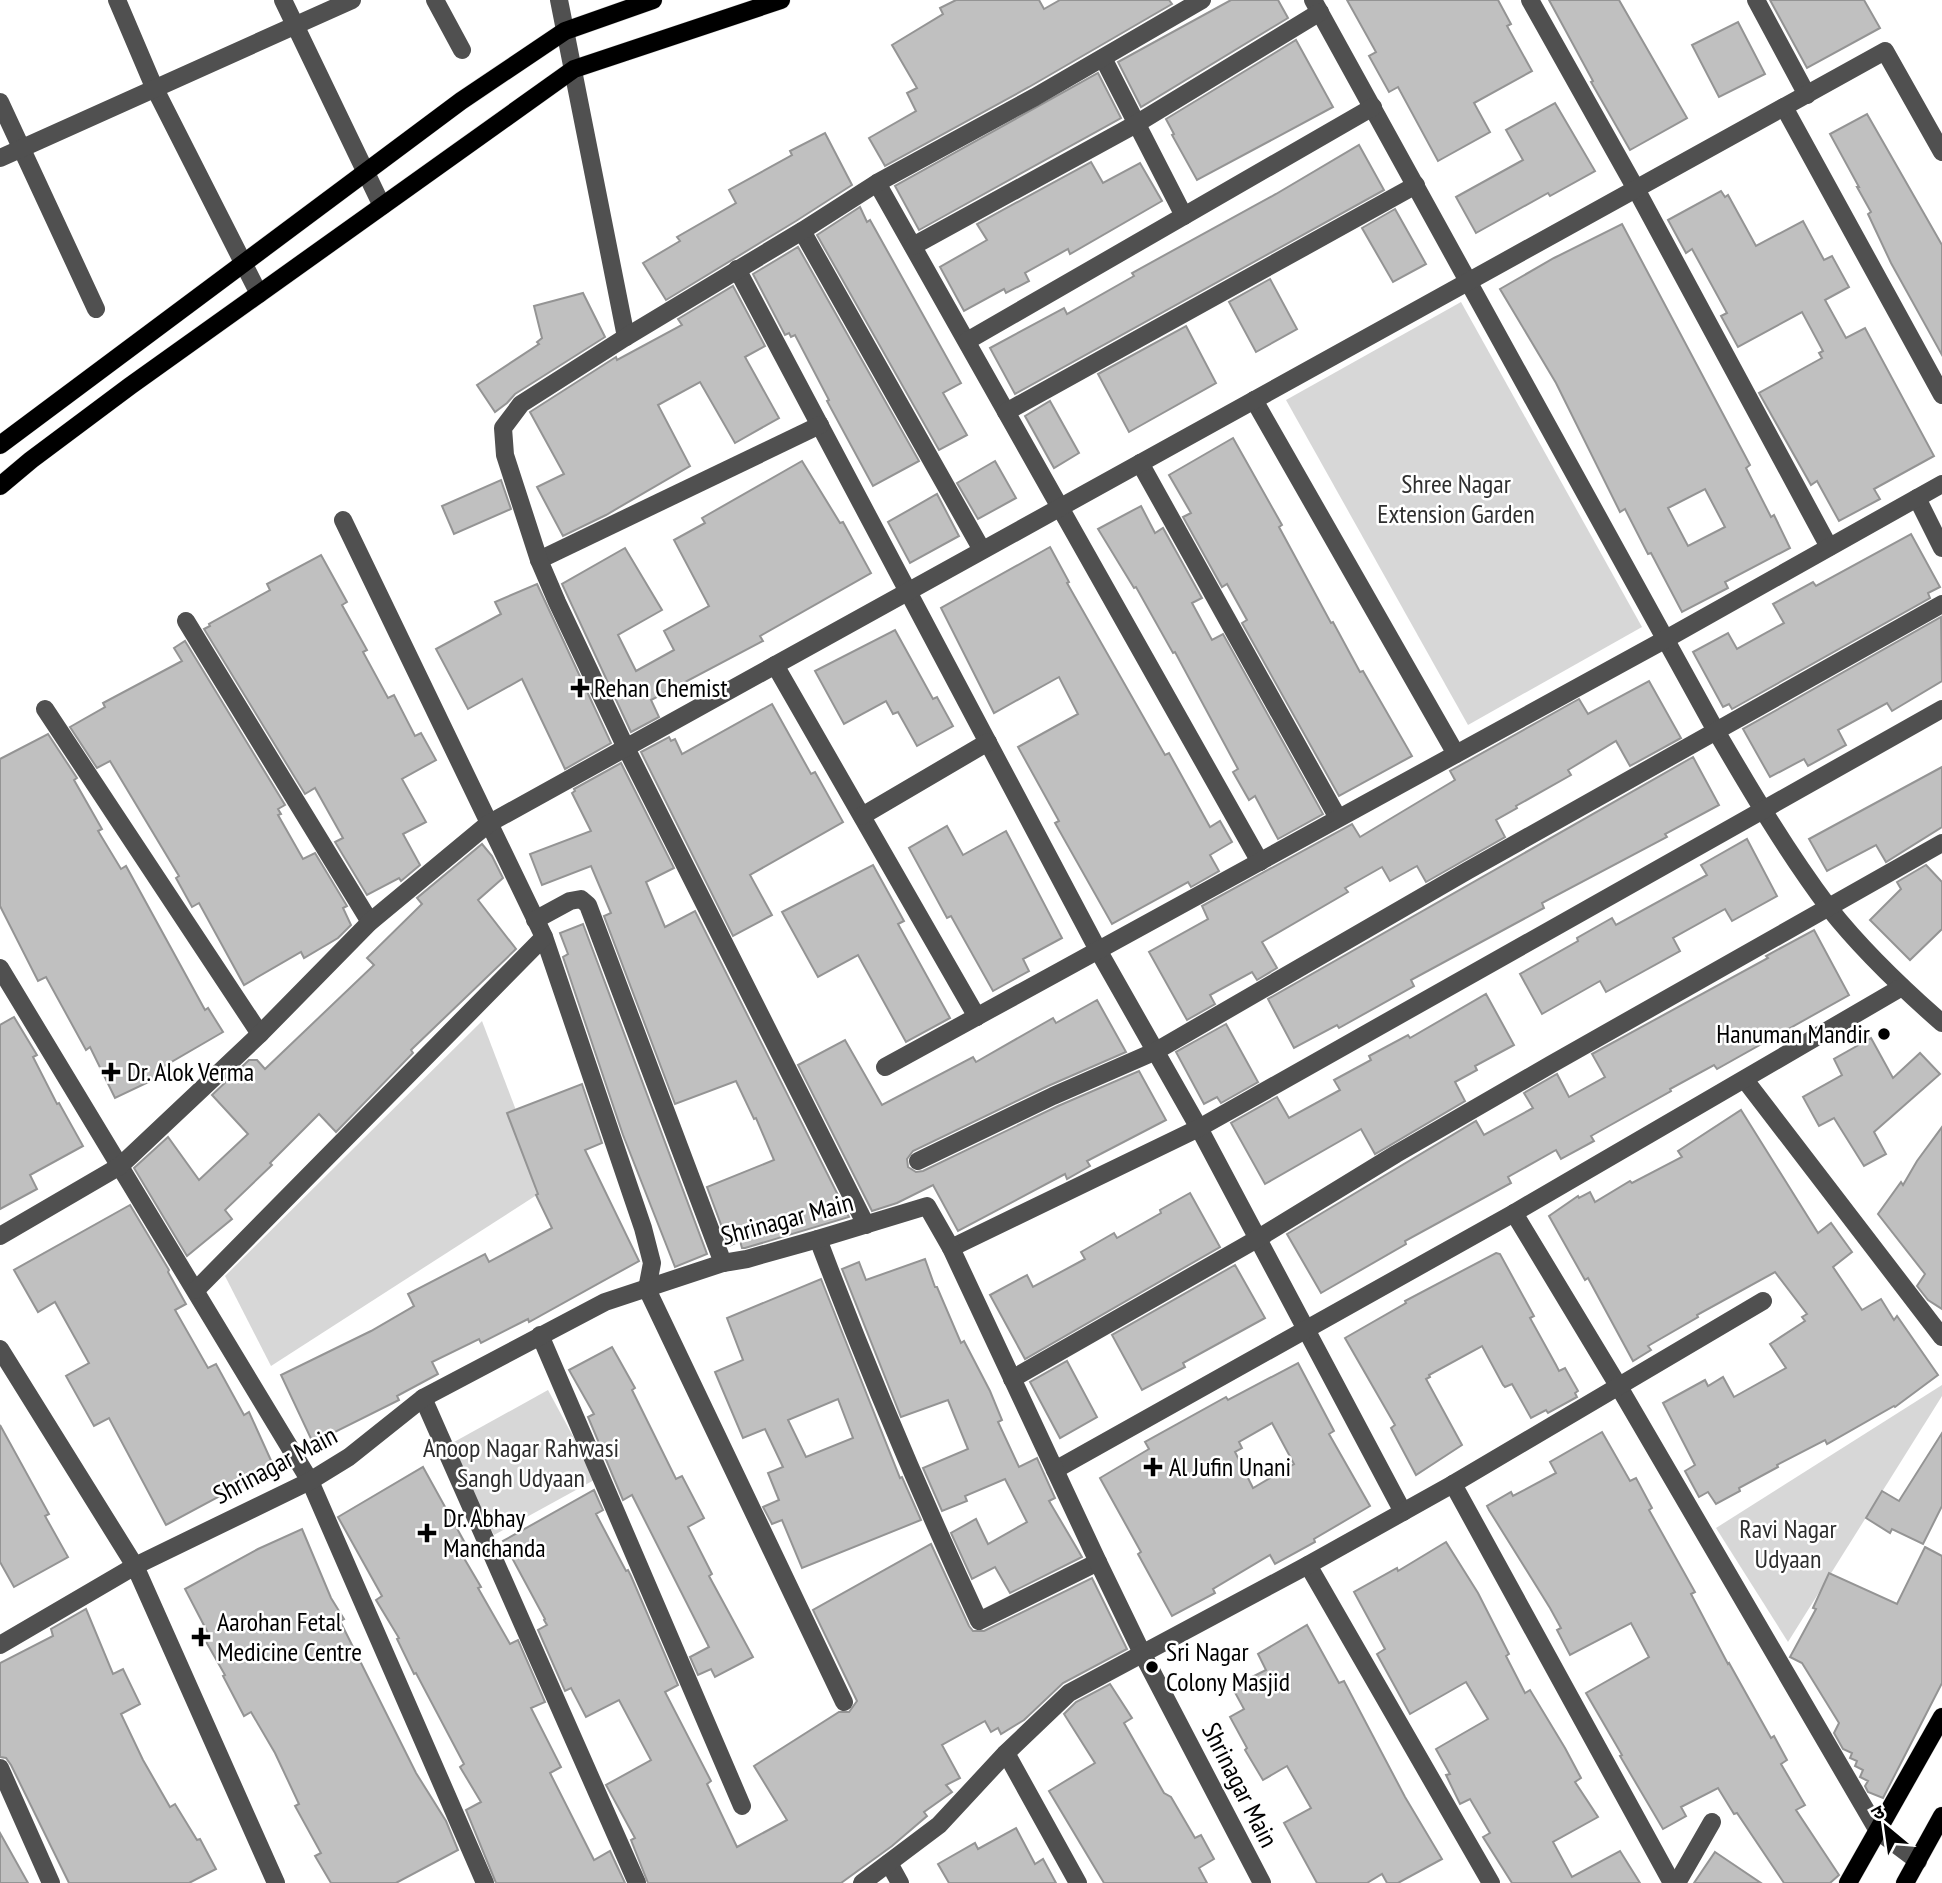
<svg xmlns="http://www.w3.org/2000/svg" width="1942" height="1883" viewBox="0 0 1942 1883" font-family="'PT Sans Narrow','Noto Sans Devanagari',sans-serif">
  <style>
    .green { fill: #d7d7d7 }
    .building { fill: #c0c0c0; stroke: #949494; stroke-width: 2; fill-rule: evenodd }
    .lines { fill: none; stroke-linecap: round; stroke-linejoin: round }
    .major-casing { stroke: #dbdbdb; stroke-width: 19 }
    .minor { stroke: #505050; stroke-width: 18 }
    .major { stroke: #000; stroke-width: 18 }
    .poi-dot { fill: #000; stroke: #fff; stroke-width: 2.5 }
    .labels { text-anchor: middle; stroke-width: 5; stroke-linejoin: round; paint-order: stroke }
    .park-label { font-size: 26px; fill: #2e2e2e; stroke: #fff }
    .poi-label { font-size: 26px; fill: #000; stroke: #fff; text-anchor: start }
    .street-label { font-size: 26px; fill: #000; stroke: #fff }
  </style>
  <rect width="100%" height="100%" fill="#fff"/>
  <g class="green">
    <polygon points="1461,302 1642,627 1468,725 1286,400"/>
    <polygon points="482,1021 546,1189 271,1366 225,1276"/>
    <polygon points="1942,1385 1942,1396 1788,1642 1716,1528"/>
    <polygon points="548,1390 596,1479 494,1535 445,1447"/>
  </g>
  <g class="building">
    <polygon points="956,0 1039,0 1044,9 1060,0 1169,0 1172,4 1029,87 885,166 869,138 916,111 907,93 917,88 892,45 943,14 940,8"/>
    <polygon points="1231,0 1278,0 1288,18 1141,107 1118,62"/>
    <polygon points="1347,0 1498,0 1511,24 1507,26 1532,71 1474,103 1490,132 1438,161 1398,87 1389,92 1369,56 1376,52"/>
    <polygon points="1549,0 1619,0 1687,118 1630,150 1591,82 1593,81"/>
    <polygon points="1770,0 1864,0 1880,28 1807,68"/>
    <polygon points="1738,22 1765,74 1719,97 1692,45"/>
    <polygon points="1296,40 1333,107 1197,180 1172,135 1174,134 1166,119"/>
    <polygon points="1098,73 1121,118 919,230 895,186"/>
    <polygon points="1555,103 1595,171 1550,196 1548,193 1476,233 1456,197 1523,160 1506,130"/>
    <polygon points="1867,114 1942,245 1942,355 1891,263 1868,214 1871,212 1857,187 1859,187 1830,134"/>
    <polygon points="825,133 852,185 796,221 666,300 643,263 680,241 677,237 736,203 729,190 792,155 790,151"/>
    <polygon points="1359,145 1384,190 1015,394 990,348 1064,308 1067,314 1134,276 1132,273 1276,194"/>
    <polygon points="1091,162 1103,183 1140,163 1162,201 1070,254 1068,249 1025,273 1029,281 1006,293 1004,289 964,311 940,267 987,240 977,224"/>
    <polygon points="1721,191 1725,197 1728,195 1756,246 1803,221 1824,260 1832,256 1849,287 1825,300 1846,338 1865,328 1934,456 1874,489 1880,499 1839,521 1817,481 1811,485 1759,393 1822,358 1819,353 1823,351 1802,312 1738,347 1721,316 1727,313 1692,249 1686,253 1668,220"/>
    <polygon points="860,207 867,222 870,220 961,383 943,393 967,435 939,450 817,235"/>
    <polygon points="1395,209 1426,264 1393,282 1362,228"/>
    <path d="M 1622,224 L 1750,465 L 1746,468 L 1771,517 L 1774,515 L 1790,548 L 1725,582 L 1728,588 L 1682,612 L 1651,553 L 1648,554 L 1625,509 L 1620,512 L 1556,383 L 1500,289 L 1554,258 ZM 1705,489 L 1725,527 L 1688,546 L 1668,508 Z"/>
    <polygon points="798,247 919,461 873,486 827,401 829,400 795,335 791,337 789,333 785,335 753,274"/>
    <polygon points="1270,279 1297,329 1256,352 1229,302"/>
    <polygon points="733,286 765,346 745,357 779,418 735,443 700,382 658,405 690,466 606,515 563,536 537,487 564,474 530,412 616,357 617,360 682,325 678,319"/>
    <polygon points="583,293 605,337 515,394 507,403 495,412 477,385 539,344 537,342 542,338 534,306"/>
    <polygon points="1186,326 1216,383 1129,432 1098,374"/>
    <polygon points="1050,401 1079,453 1054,468 1025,416"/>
    <polygon points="1233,438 1282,525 1279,527 1331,623 1333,622 1360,672 1363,671 1412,756 1339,796 1242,623 1247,620 1227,584 1222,587 1183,517 1191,513 1169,475"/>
    <polygon points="802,461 840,523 843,522 871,573 760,636 763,641 651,700 659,717 631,732 562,584 625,548 662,610 618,635 636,671 674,650 664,631 709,606 674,540 705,523 702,518"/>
    <polygon points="995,461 1016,498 978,519 957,483"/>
    <polygon points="501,480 511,509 454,534 442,506"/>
    <polygon points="937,494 959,536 910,563 888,522"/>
    <polygon points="1141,506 1155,533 1163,528 1202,598 1192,603 1212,640 1223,634 1323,814 1278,839 1255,796 1249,800 1233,772 1238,769 1175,652 1173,653 1136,587 1134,588 1098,529"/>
    <polygon points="1911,534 1940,587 1928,593 1930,598 1732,709 1729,704 1723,707 1693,652 1728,633 1737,649 1784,623 1773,604 1813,582 1816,586"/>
    <polygon points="1050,547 1069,582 1067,583 1165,755 1169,753 1210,827 1220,821 1232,842 1210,855 1219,871 1191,887 1188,882 1112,924 1055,823 1059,821 1018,747 1078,714 1059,677 994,713 941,608"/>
    <polygon points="321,555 347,602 342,605 367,650 363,652 388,698 394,695 415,736 421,733 436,760 402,779 426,822 403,834 420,865 401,881 399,878 367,895 335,842 343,838 315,788 305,794 204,629 210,626 209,624 270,590 267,584"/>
    <polygon points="537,584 611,743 565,769 522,679 468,709 436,649 501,614 495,602"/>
    <polygon points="1941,617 1942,681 1892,711 1887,703 1838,730 1846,745 1808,766 1804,759 1770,777 1743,729"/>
    <polygon points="895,630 933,699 937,697 953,726 917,746 898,712 893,714 886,701 844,724 815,671"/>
    <polygon points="185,641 285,805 278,809 281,814 278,815 303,859 315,853 347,906 343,908 351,925 338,938 304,958 301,952 244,985 199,903 192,907 176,878 179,876 110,761 97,768 70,727 105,707 103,703 182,661 174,648"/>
    <polygon points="1649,681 1681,738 1630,766 1616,741 1568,770 1571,775 1516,806 1517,808 1496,820 1505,837 1426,882 1417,866 1390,881 1382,867 1345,888 1348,892 1262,942 1277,968 1257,980 1252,972 1210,995 1215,1004 1187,1020 1149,952 1208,919 1202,906 1352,824 1360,837 1455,780 1450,771 1579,699 1588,714"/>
    <polygon points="772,704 811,774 815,772 843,822 750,875 772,915 733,936 641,752 669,737 671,741 675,739 682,754"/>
    <polygon points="48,734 77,778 74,780 102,829 98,831 121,869 126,866 205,1010 208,1008 223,1032 156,1071 159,1077 115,1098 90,1047 86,1050 46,977 38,981 0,906 0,759"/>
    <polygon points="1693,757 1719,805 1665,834 1667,837 1542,903 1544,908 1411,980 1414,986 1339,1028 1337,1025 1294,1048 1268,999"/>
    <polygon points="621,763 674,868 646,882 665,927 695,911 849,1217 745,1248 742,1248 740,1241 729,1246 707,1187 774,1160 756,1118 754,1119 736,1081 675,1104 604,916 611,913 591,866 542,885 530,854 591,831 572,793 575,791 574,789"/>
    <polygon points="1942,767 1942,827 1886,862 1876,845 1827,871 1809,839"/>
    <polygon points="947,826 963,855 1006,831 1062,938 1023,959 1029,971 993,991 951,916 947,918 909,848"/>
    <polygon points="1747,839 1777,896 1732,921 1725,909 1673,938 1680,951 1606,992 1600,981 1542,1014 1520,974 1578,941 1577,938 1612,918 1616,925 1707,875 1701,865"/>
    <polygon points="482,844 492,856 503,878 478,900 516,949 411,1050 413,1053 336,1132 319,1114 270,1163 272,1165 225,1210 232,1219 187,1256 134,1168 168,1137 199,1180 248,1134 212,1095 249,1060 257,1060 265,1069 374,965 367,958 422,904 417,898"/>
    <polygon points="873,865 904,921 898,924 950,1018 906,1042 858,955 818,977 782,912"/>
    <polygon points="1926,865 1942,882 1942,929 1910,960 1870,920 1901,889 1897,882"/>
    <polygon points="583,924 707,1254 675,1267 623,1135 563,957 568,954 560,933"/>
    <polygon points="1814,930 1849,995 1717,1069 1714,1065 1670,1089 1671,1091 1591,1136 1594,1141 1561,1159 1556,1150 1508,1177 1511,1183 1405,1241 1406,1244 1321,1293 1287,1234 1476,1121 1484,1135 1533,1108 1524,1093 1557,1074 1569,1097 1605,1077 1592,1054 1768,958 1766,956"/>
    <polygon points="1486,994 1514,1045 1475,1066 1477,1070 1455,1082 1465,1101 1375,1154 1361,1129 1265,1184 1231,1123 1277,1097 1289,1118 1340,1090 1334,1080 1371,1060 1369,1056 1408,1035 1410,1038"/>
    <polygon points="1097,1000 1126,1052 1048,1086 913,1151 907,1159 908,1167 916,1172 923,1171 1058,1106 1139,1071 1166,1120 1087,1161 1090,1166 1067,1179 1065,1174 958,1231 933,1185 897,1203 872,1211 798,1065 845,1040 882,1105 973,1057 976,1062 1053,1018 1056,1023"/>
    <polygon points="14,1017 37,1055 33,1057 57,1104 59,1103 83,1146 30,1175 37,1189 0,1209 0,1025"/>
    <polygon points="1226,1024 1258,1082 1221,1103 1217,1097 1204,1104 1176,1052"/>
    <polygon points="1871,1038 1893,1078 1920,1053 1940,1074 1874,1132 1886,1154 1864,1166 1834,1118 1819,1126 1803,1097 1842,1075 1834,1059"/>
    <polygon points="582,1084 602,1143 585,1150 639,1261 529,1322 528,1319 481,1343 479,1339 432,1362 438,1374 397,1396 399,1400 313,1443 281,1375 371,1331 414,1306 408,1294 485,1254 489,1262 552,1228 536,1195 538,1194 507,1113"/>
    <polygon points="1741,1110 1818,1233 1831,1223 1852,1252 1833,1267 1862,1310 1881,1299 1894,1320 1897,1316 1938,1375 1895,1407 1894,1406 1827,1444 1825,1440 1777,1465 1778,1467 1739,1488 1740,1491 1716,1504 1708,1492 1699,1497 1685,1471 1695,1465 1663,1403 1705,1380 1708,1386 1723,1377 1734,1397 1786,1368 1770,1344 1805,1321 1802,1317 1807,1314 1775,1272 1697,1315 1698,1317 1648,1346 1651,1350 1633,1361 1588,1278 1585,1280 1549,1216 1578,1196 1579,1198 1590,1192 1595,1202 1630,1181 1632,1183 1682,1157 1678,1151"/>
    <polygon points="1942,1127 1942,1309 1928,1300 1917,1286 1925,1274 1878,1214 1901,1182 1903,1185 1917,1161"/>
    <polygon points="1190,1193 1220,1247 1025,1359 990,1295 1027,1275 1033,1287 1085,1259 1081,1252 1114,1233 1117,1238 1161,1213 1160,1210"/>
    <polygon points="130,1205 169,1270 168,1272 186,1304 175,1310 208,1368 216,1364 244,1415 249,1412 274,1467 166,1525 109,1418 94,1426 66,1376 89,1363 55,1302 38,1312 14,1270"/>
    <polygon points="1496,1253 1500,1254 1518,1287 1534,1316 1530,1318 1556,1365 1559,1371 1565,1368 1578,1391 1575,1393 1577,1397 1548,1413 1546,1410 1531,1418 1512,1384 1505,1387 1503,1385 1482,1346 1429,1375 1430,1377 1426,1379 1462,1445 1416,1475 1391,1428 1395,1425 1345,1338 1406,1303 1405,1301"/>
    <polygon points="925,1259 935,1287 937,1287 961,1343 964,1341 990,1391 1002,1420 998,1422 1019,1467 1037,1458 1055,1498 1049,1501 1082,1557 1010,1593 995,1567 972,1579 951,1533 976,1519 988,1544 1027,1522 1005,1479 965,1496 967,1501 942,1511 923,1468 968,1449 948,1400 901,1417 842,1269 859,1262 866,1280"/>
    <polygon points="1235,1265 1265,1318 1183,1363 1185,1367 1142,1390 1112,1335"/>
    <path d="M 821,1279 L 900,1478 L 902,1477 L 921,1520 L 802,1568 L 782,1520 L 772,1524 L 763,1507 L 779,1500 L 768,1473 L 783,1467 L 765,1429 L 743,1438 L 715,1372 L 743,1360 L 727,1318 ZM 838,1399 L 853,1438 L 806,1457 L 788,1420 Z"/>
    <polygon points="612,1347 635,1388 632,1390 676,1479 682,1476 704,1518 688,1527 712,1574 709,1576 753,1657 715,1677 711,1669 698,1675 690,1657 709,1647 632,1495 623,1500 588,1417 594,1414 569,1370"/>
    <polygon points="1067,1361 1097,1417 1060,1438 1030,1382"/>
    <path d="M 1298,1363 L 1334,1431 L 1329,1434 L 1370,1506 L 1314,1539 L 1315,1542 L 1275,1564 L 1270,1555 L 1213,1589 L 1215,1593 L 1172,1616 L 1138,1554 L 1141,1552 L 1100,1478 L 1149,1449 L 1145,1442 L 1226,1397 L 1228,1400 ZM 1272,1423 L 1294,1464 L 1253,1488 L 1235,1452 L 1242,1448 L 1239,1442 Z"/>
    <polygon points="0,1425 49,1514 45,1516 68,1557 14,1587 0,1562"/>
    <polygon points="1602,1432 1630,1481 1636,1478 1652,1508 1649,1510 1695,1592 1691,1594 1728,1664 1729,1663 1771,1738 1774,1736 1787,1760 1781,1764 1805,1805 1796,1810 1839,1875 1830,1883 1784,1883 1737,1813 1734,1814 1718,1788 1681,1807 1686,1816 1663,1829 1620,1756 1622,1755 1586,1693 1649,1657 1631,1623 1570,1655 1557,1630 1561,1628 1550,1608 1489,1510 1487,1506 1511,1492 1513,1496 1556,1473 1550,1462"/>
    <polygon points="1942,1433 1942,1506 1923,1544 1892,1529 1890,1533 1866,1518 1882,1491 1899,1501"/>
    <polygon points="423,1467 465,1543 458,1548 481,1587 478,1588 510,1644 518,1640 545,1702 531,1708 561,1767 550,1773 594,1860 610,1851 625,1883 496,1883 466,1810 481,1802 460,1767 464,1764 416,1673 414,1674 397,1639 399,1638 376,1600 382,1596 338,1517"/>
    <polygon points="594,1490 603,1510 596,1514 626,1571 628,1570 631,1576 678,1685 665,1692 711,1781 707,1784 737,1847 787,1820 754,1766 839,1712 849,1712 857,1701 813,1610 931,1544 969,1626 973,1631 984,1631 1092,1578 1127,1649 1063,1683 1024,1720 1001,1734 998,1728 991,1732 985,1721 942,1745 960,1778 946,1785 952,1792 924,1812 927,1816 892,1846 841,1883 648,1883 631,1840 635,1838 606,1785 651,1760 619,1700 586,1717 571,1688 565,1691 538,1630 547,1625 544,1620 545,1619 503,1541"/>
    <polygon points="302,1529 331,1598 344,1619 340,1621 416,1773 446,1821 458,1850 396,1883 331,1883 315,1856 321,1853 295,1806 299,1804 275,1753 251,1712 244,1716 223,1676 225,1675 204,1638 209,1635 185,1589 258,1549"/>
    <polygon points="1446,1542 1478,1593 1509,1654 1506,1656 1525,1693 1530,1690 1565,1748 1581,1778 1575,1782 1598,1817 1553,1842 1572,1877 1620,1851 1640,1883 1512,1883 1483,1837 1490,1833 1470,1799 1460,1804 1446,1775 1450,1774 1436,1749 1488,1719 1466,1682 1410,1714 1377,1654 1385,1649 1354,1592 1397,1568 1398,1571"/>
    <polygon points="1925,1547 1942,1556 1942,1683 1883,1798 1868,1792 1865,1786 1868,1781 1860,1777 1863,1770 1855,1766 1857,1761 1850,1758 1852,1753 1843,1749 1834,1733 1839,1723 1802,1663 1790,1657 1816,1609 1813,1608 1829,1573 1897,1604"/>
    <polygon points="86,1609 113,1674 123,1669 140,1704 121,1714 143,1760 170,1807 175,1804 197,1840 200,1839 216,1869 189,1883 69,1883 11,1765 6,1758 0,1757 0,1663 53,1636 51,1629"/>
    <polygon points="1307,1625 1339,1683 1344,1681 1405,1797 1442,1859 1398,1883 1387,1883 1382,1874 1367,1883 1317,1883 1284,1823 1311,1808 1287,1766 1263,1780 1245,1750 1247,1748 1230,1717 1244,1709 1232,1687 1266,1670 1258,1654"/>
    <polygon points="1110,1684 1132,1718 1124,1723 1164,1793 1171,1797 1195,1838 1201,1835 1214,1859 1199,1868 1207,1883 1104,1883 1049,1791 1095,1763 1064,1714 1076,1702"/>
    <polygon points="1016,1828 1035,1864 1043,1859 1056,1883 949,1883 938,1864 975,1843 978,1849"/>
    <polygon points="0,1833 28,1883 0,1883"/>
    <polygon points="1715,1852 1761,1883 1694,1883"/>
  </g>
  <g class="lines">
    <defs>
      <g id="major">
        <polyline points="0,445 461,101 565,31 653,0"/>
        <polyline points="0,486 31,460 130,386 574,69 781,0"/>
        <polyline points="1848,1883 1942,1717"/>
        <polyline points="1905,1883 1942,1816"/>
      </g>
    </defs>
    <use href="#major" class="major-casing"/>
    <g class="minor">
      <polyline points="117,0 154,87 259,294"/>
      <polyline points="283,0 382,206"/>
      <polyline points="435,0 462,50"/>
      <polyline points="559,0 626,337"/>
      <path d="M 1313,0 L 1716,731 C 1751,791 1787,852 1829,908 C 1862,950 1902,988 1942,1023"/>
      <polyline points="1530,0 1636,189 1829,547"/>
      <polyline points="1756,0 1807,95"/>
      <polyline points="1103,58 1184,216"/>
      <polyline points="0,102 96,309"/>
      <polyline points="1784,107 1942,395"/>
      <polyline points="0,158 352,0"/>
      <polyline points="877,183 1260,862"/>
      <polyline points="802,231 982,550"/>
      <polyline points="913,246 1136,124 1320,12"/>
      <polyline points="737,269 1098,950 1199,1128 1403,1512"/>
      <polyline points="967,341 1373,107"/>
      <polyline points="1254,400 1456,754"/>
      <polyline points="1006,412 1416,185"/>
      <polyline points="1140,463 1338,818"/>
      <polyline points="1917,498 1942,548"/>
      <polyline points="343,520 544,937 643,1228 652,1263 647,1289 844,1702"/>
      <polyline points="539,560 820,425"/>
      <polyline points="186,621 370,922"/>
      <polyline points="775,665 977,1017"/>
      <polyline points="45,709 260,1034"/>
      <polyline points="862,816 988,742"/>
      <polyline points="535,920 570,901 581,899 588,905 723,1263"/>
      <polyline points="0,968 310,1481 485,1883"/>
      <polyline points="885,1067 1666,639 1942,484"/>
      <polyline points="1745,1080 1942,1337"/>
      <polyline points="918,1161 1053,1096 1156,1051 1467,871 1942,604"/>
      <polyline points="1514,1213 1619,1387 1878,1831 1918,1861"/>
      <polyline points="866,1225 626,748 557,602 539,560 505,455 503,428 521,404 626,337 802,231 877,183 1035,97 1202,0"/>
      <polyline points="0,1236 120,1166 260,1034 370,922 488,824 1885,51 1942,152"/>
      <path d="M 818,1239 C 867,1369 921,1496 979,1621 L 1098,1562"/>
      <polyline points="951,1248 1199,1128 1942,709"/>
      <polyline points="196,1290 544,937"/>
      <polyline points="540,1335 742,1806"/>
      <polyline points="0,1349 135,1566 276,1883"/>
      <polyline points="1012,1379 1257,1239 1396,1154 1550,1065 1942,843"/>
      <polyline points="423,1398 637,1883"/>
      <polyline points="1055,1470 1514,1213 1902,987"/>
      <polyline points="1453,1484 1672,1883"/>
      <polyline points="1308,1565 1491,1883"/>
      <polyline points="0,1645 135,1566 310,1481 349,1457 423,1398 605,1302 723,1263 747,1259 818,1239 927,1206 951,1248 1098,1562 1142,1653 1262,1883"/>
      <polyline points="1006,1753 1078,1883"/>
      <polyline points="0,1768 51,1883"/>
      <polyline points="889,1863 900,1883"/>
      <polyline points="862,1883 939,1825 1006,1753 1069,1693 1308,1565 1453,1484 1763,1301"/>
      <polyline points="1677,1883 1712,1822"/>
    </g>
    <use href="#major" class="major"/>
  </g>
  <g class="poi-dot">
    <path d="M576.5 677.5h7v7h7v7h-7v7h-7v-7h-7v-7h7z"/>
    <circle cx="1884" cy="1034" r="7"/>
    <path d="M107.5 1061.5h7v7h7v7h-7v7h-7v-7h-7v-7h7z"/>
    <path d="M1149.5 1456.5h7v7h7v7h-7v7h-7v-7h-7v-7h7z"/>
    <path d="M423.5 1522.5h7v7h7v7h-7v7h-7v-7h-7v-7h7z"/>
    <path d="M197.5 1626.5h7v7h7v7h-7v7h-7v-7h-7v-7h7z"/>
    <circle cx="1152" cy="1667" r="7"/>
  </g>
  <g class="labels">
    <g class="park-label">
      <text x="1456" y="493">Shree Nagar<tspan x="1456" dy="30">Extension Garden</tspan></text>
      <text x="521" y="1457">Anoop Nagar Rahwasi<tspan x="521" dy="30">Sangh Udyaan</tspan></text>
      <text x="1788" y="1538">Ravi Nagar<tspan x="1788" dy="30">Udyaan</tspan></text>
    </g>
    <g class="poi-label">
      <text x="594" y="697">Rehan Chemist</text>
      <text x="1870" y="1043" text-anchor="end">Hanuman Mandir</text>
      <text x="127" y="1081">Dr. Alok Verma</text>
      <text x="1169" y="1476">Al Jufin Unani</text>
      <text x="443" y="1527">Dr. Abhay<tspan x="443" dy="30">Manchanda</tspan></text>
      <text x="217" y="1631">Aarohan Fetal<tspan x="217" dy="30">Medicine Centre</tspan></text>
      <text x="1166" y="1661">Sri Nagar<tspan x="1166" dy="30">Colony Masjid</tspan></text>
    </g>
    <g class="street-label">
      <text transform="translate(787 1219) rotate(-15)" y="9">Shrinagar Main</text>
      <text transform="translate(275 1465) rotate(-28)" y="9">Shrinagar Main</text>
      <text transform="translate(1240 1785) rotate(63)" y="9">Shrinagar Main</text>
    </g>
  </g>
  <g transform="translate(1886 1827) rotate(331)" stroke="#ffffff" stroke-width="5" paint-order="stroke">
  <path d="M0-5L12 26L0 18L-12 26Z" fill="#000000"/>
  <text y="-10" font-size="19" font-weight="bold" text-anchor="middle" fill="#000000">उ</text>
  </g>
</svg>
